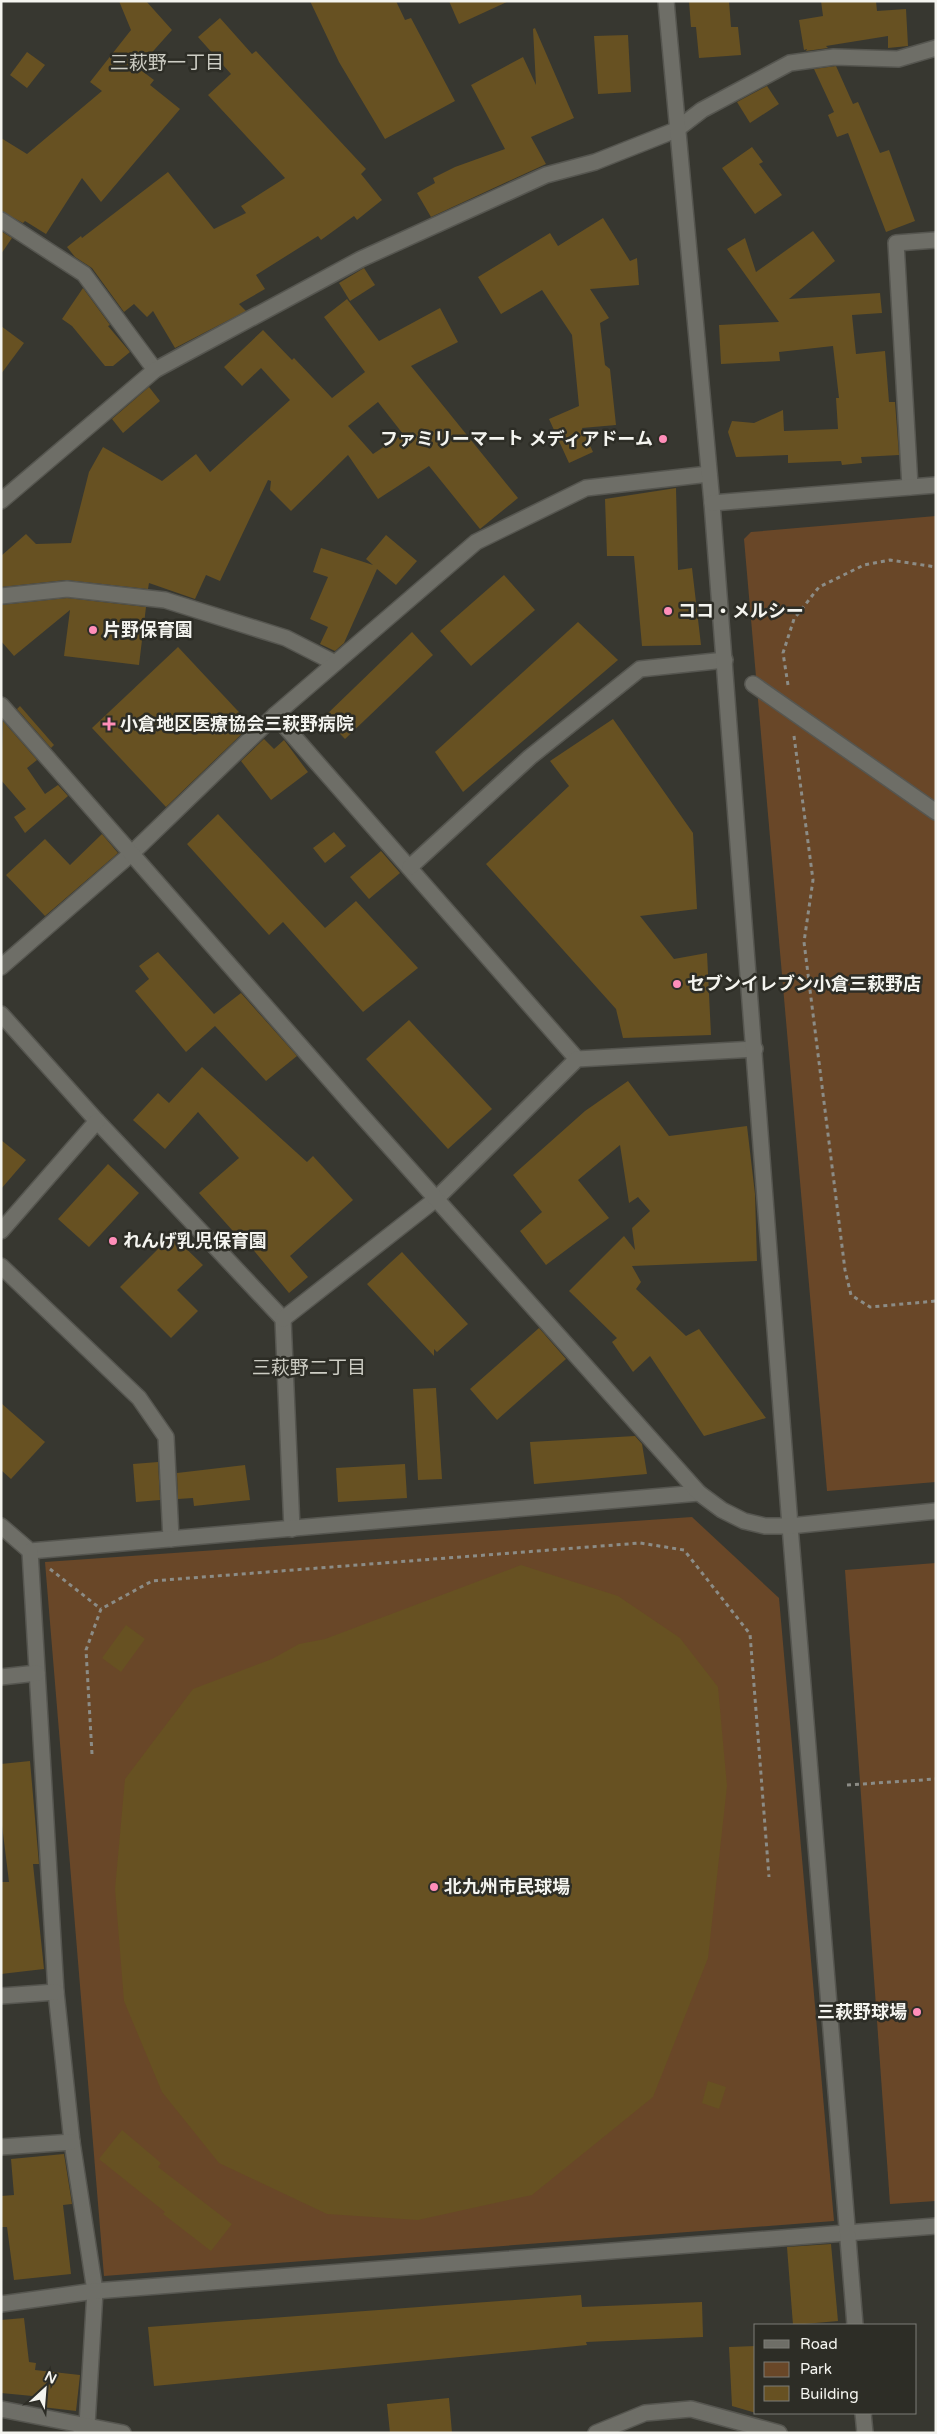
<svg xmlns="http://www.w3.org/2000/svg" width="937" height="2434" viewBox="0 0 937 2434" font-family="'Varela Round','Noto Sans JP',sans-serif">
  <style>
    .green { fill: #694728 }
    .building { fill: #675122; fill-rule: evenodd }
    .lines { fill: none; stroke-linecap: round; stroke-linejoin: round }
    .pedestrian-casing { stroke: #565650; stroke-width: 18 }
    .minor-casing { stroke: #565650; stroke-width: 18 }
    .tertiary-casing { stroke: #565650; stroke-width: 18 }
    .path { stroke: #8c8c86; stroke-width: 3; stroke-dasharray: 4 4; stroke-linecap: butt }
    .pedestrian { stroke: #6e6e67; stroke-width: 15 }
    .minor { stroke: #6e6e67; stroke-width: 15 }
    .tertiary { stroke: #6e6e67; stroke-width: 15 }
    .poi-dot { fill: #ff8eb9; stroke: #2d2d26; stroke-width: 2 }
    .labels { text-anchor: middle; stroke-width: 5; stroke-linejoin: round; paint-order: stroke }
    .poi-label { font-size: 18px; font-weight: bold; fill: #f4f4ef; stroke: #2d2d26; text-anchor: start }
    .neighbourhood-label { font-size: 19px; fill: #cdcdc4; stroke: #2d2d26 }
  </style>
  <rect width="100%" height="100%" fill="#373730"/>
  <g class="green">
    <polygon points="936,516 936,1482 827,1491 744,539 751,532"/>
    <polygon points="692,1517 779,1598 834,2221 104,2276 45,1562"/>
    <polygon points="936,1563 936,2201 890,2204 845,1570"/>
  </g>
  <g class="building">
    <polygon points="119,1 146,1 172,30 138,68 154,80 150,85 180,109 101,202 82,178 46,234 25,221 23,223 1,211 1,138 27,154 102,91 90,82 131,30"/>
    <polygon points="310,1 396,1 405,20 411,18 455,101 385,139 339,62"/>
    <polygon points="449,1 509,1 459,24"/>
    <polygon points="689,1 729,1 731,27 738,27 741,55 699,58 696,27 691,27"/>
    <polygon points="821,1 876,1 877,11 906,9 908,46 888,48 888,36 826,46 828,48 806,51 807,49 804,50 799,20 823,16"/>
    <polygon points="220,18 252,54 256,51 366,169 361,174 382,200 357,220 354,216 321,240 318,236 256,275 265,289 239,304 246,311 175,348 153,311 147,317 134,304 124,312 92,268 75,257 67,247 81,236 82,238 168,172 214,229 246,213 241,206 285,178 208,95 231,74 198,37"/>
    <polygon points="535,28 574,118 531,137 546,164 431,217 417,193 435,183 433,178 455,167 505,149 471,85 523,57 536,85 533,29"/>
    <polygon points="628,35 631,92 598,94 594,36"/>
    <polygon points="27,52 45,65 27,88 10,75"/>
    <polygon points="836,66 853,104 858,102 880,153 889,150 915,221 886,232 848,133 837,137 828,115 834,112 814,69"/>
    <polygon points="767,86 779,104 750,123 737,102"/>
    <polygon points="752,147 763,162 759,164 782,195 755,214 722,168"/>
    <polygon points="603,218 630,261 637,258 639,285 590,289 609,318 600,323 605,365 610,369 616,425 582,428 593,452 569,463 549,419 579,406 572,335 542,290 501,314 478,277 550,233 558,246"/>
    <polygon points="1,231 12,238 1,254"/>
    <polygon points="813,231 835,261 789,299 880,293 882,313 852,315 856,354 885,351 889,402 895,402 899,455 861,457 862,463 842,465 841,461 788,463 788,455 736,457 728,432 732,421 754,423 783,410 784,431 838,429 836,398 839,398 833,346 779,352 780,361 721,364 719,325 779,322 727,249 745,238 756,272"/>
    <polygon points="364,268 375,285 350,301 339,283"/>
    <polygon points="83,288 110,325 108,326 130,352 113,366 105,366 72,326 62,319"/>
    <path d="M 347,299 L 379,341 L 440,308 L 458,342 L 411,366 L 518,498 L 480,529 L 429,466 L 378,499 L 348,455 L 291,511 L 270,490 L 271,481 L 268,480 L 220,581 L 206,575 L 195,599 L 149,583 L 148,589 L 66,580 L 1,587 L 1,556 L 26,534 L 36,544 L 71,543 L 89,472 L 103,447 L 162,481 L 196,454 L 210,472 L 290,400 L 261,368 L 242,386 L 224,367 L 263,330 L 292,360 L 294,358 L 332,398 L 365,372 L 324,317 ZM 378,402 L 403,434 L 373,454 L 348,426 Z"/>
    <polygon points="1,326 24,343 1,374"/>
    <polygon points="149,387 160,401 123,433 112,419"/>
    <polygon points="676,488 678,570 692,568 701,645 642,646 634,556 607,556 605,499"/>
    <polygon points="386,535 417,561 396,585 377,569 344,643 335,651 320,644 328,627 310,619 328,577 313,572 321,548 373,565 366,559"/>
    <polygon points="504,575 535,610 471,666 440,631"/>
    <polygon points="67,598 146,607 139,665 64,656 70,610 14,656 1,641 1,605"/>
    <polygon points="578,622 618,660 463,792 435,752"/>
    <polygon points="412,632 433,655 345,739 324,717"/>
    <polygon points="178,647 251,725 166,807 92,728"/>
    <polygon points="20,706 54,745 51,748 17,709"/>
    <polygon points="613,719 693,833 697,909 640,916 674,959 707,953 711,1035 623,1038 616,1009 486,864 569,786 550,761"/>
    <polygon points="3,721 37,760 27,768 45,794 58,785 68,796 25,833 14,817 26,809 1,780"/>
    <polygon points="264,739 274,749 284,740 308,772 271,800 241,761"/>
    <polygon points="218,814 325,928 356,901 418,968 363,1012 283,922 269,935 187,844"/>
    <polygon points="334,832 346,846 325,863 313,848"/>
    <polygon points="102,834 118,853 45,916 6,875 45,839 70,865"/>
    <polygon points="381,851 400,873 369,899 350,877"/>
    <polygon points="158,952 214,1014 241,993 297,1056 266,1081 215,1026 186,1052 135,991 149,979 139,966"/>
    <polygon points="409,1020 492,1109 448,1149 366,1059"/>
    <polygon points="202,1067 307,1162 313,1156 353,1200 290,1256 308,1277 289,1293 251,1247 249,1249 199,1193 239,1158 198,1112 165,1149 133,1120 158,1093 169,1103"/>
    <polygon points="628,1081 669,1136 747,1126 755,1194 757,1261 632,1266 641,1282 636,1289 686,1336 699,1329 766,1418 704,1436 650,1356 633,1372 612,1342 617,1338 569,1291 624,1236 635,1250 632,1228 650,1211 638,1197 629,1203 620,1145 578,1180 609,1218 546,1265 520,1231 542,1212 513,1175 585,1111"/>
    <polygon points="1,1140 26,1160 1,1189"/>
    <polygon points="108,1164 139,1193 89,1247 58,1219"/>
    <polygon points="172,1235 203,1265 177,1290 198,1311 171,1338 120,1287"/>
    <polygon points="402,1252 468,1324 437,1352 434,1349 434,1356 367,1284"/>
    <polygon points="539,1328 566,1359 497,1420 470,1389"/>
    <polygon points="436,1388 442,1479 418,1480 413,1389"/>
    <polygon points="1,1403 45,1442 11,1479 1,1470"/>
    <polygon points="635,1436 642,1444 647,1474 534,1484 530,1442"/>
    <polygon points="158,1462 160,1500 136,1502 133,1464"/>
    <polygon points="405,1464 407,1498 338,1502 336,1468"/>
    <polygon points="245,1465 250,1500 194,1506 193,1498 178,1499 177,1473"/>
    <polygon points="521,1565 618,1596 680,1638 718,1687 727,1786 708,1958 653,2097 532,2195 418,2220 327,2214 219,2163 162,2092 124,2001 115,1889 125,1779 193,1689 272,1659 299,1644 325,1639"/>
    <polygon points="126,1625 145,1639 121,1672 102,1658"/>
    <polygon points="30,1761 39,1864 33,1864 44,1969 1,1974 1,1882 9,1882 1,1817 1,1764"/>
    <polygon points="708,2081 726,2087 719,2109 702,2103"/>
    <polygon points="122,2130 161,2163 158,2167 232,2224 211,2251 163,2214 165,2212 99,2159"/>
    <polygon points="64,2154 72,2204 63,2205 71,2274 14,2280 7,2227 1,2227 1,2196 14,2195 11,2159"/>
    <polygon points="831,2244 838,2321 793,2325 787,2247"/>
    <polygon points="581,2295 582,2307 702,2302 703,2337 586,2342 587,2345 154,2386 148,2327"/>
    <polygon points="24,2318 29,2362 36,2363 35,2370 80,2375 76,2411 42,2407 43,2397 1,2393 1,2320"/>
    <polygon points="756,2346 756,2413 732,2406 729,2347"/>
    <polygon points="449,2398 452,2433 390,2433 387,2404"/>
  </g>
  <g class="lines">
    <defs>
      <polyline id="pedestrian" points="753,684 936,812"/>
      <g id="minor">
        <polyline points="1,220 84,274 155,370"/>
        <polyline points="910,487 896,243 936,240"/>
        <polyline points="1,501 155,370 361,259 546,175 595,162 676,130 702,110 790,63 834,57 898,59 936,48"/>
        <polyline points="1,596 67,589 165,600 286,638 335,663"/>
        <polyline points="275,715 577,1059"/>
        <polyline points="410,867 530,757 640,669 725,660"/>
        <polyline points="1,967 132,853 275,715 476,542 586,488 709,474"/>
        <polyline points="1,1014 97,1121 283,1319 292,1529"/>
        <polyline points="1,1231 97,1121"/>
        <polyline points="1,1266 139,1398 166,1437 171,1539"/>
        <polyline points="283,1319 436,1199 577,1059 755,1049"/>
        <polyline points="1,1526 30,1551 699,1493"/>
        <polyline points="30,1551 56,1992 72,2142 95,2291 87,2425 81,2433"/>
        <polyline points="1,1677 37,1673"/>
        <polyline points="1,1996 56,1992"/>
        <polyline points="1,2147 72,2142"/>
        <polyline points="1,2304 95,2291 936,2226"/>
        <polyline points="1,2409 123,2433"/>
        <polyline points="596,2433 645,2413 691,2409 779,2433"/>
      </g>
      <g id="tertiary">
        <polyline points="666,1 712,503 790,1526 855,2325"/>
        <polyline points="712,503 936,485"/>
        <polyline points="1,705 354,1107 699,1493 722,1510 744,1521 765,1526 790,1526 936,1511"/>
        <polyline points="863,2413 865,2433"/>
      </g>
    </defs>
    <use href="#pedestrian" class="pedestrian-casing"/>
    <use href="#minor" class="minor-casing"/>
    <use href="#tertiary" class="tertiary-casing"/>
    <g class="path">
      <polyline points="788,685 783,653 794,619 819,587 864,565 890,560 936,567"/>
      <polyline points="794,736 813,880 804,942 845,1270 851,1295 870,1307 936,1301"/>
      <polyline points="50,1569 101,1609"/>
      <polyline points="92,1754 86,1650 101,1609 152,1581 640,1543 684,1550 750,1634 769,1877"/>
      <polyline points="847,1785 936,1779"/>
    </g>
    <use href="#pedestrian" class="pedestrian"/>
    <use href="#minor" class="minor"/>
    <use href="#tertiary" class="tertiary"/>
  </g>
  <g class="poi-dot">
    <circle cx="663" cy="439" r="5"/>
    <circle cx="668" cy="611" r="5"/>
    <circle cx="93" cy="630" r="5"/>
    <path d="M106.5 716.5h5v5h5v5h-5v5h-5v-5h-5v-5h5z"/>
    <circle cx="677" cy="984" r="5"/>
    <circle cx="113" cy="1241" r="5"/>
    <circle cx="434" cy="1887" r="5"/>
    <circle cx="917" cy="2012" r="5"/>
  </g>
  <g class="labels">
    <g class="poi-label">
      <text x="653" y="445" text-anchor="end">ファミリーマート メディアドーム</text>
      <text x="678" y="617">ココ・メルシー</text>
      <text x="103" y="636">片野保育園</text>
      <text x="120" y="730">小倉地区医療協会三萩野病院</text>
      <text x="687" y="990">セブンイレブン小倉三萩野店</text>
      <text x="123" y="1247">れんげ乳児保育園</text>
      <text x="444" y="1893">北九州市民球場</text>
      <text x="907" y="2018" text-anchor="end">三萩野球場</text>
    </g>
    <g class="neighbourhood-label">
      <text x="167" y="69">三萩野一丁目</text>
      <text x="309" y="1374">三萩野二丁目</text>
    </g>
  </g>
  <rect width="937" height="2434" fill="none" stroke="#f4f4ef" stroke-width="5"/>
  <rect x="754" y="2324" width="162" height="90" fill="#2d2d26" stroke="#7d7d76"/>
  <rect x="764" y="2340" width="25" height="8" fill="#6e6e67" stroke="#7d7d76"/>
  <text x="800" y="2349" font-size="15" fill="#f4f4ef">Road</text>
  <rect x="764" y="2362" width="25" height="15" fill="#694728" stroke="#7d7d76"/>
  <text x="800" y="2374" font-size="15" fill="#f4f4ef">Park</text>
  <rect x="764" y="2386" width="25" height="15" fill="#675122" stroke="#7d7d76"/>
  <text x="800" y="2399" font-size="15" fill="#f4f4ef">Building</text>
  <g transform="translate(45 2389) rotate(26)" stroke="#2d2d26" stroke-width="4" paint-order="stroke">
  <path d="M0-4L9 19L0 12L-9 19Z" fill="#f4f4ef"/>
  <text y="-8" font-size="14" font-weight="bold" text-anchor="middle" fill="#f4f4ef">N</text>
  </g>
</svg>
